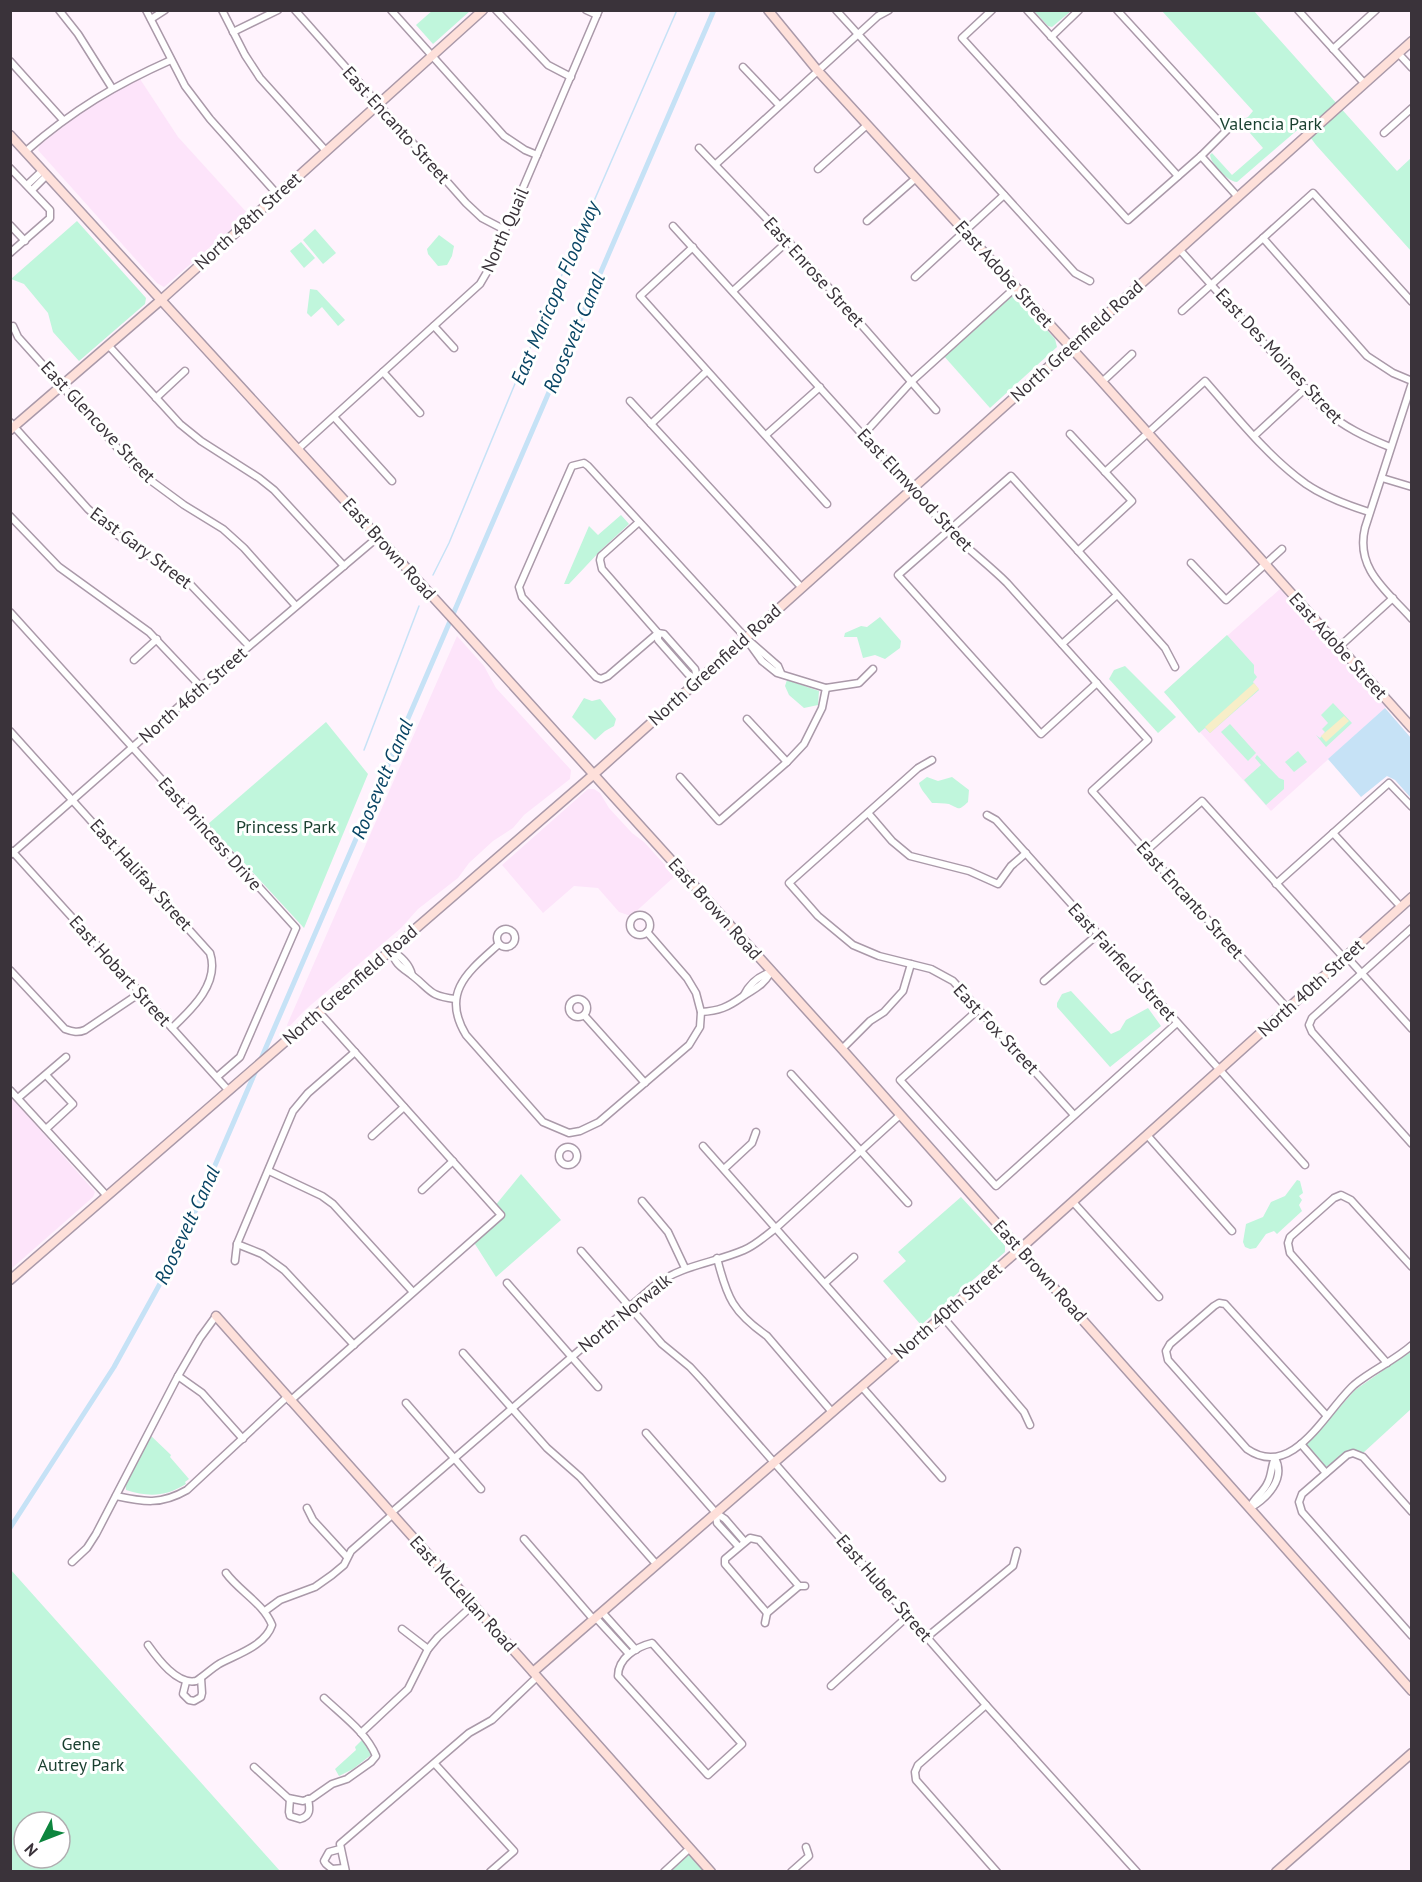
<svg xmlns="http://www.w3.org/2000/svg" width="1422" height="1882" viewBox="0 0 1422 1882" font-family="'PT Sans',sans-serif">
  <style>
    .built { fill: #fde4fa }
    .green { fill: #c0f6dc; fill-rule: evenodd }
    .sand { fill: #f7eec8 }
    .water { fill: #c6e2f6 }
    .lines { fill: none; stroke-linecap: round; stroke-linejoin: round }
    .stream { stroke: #c6e2f6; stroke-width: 1.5 }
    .canal { stroke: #c6e2f6; stroke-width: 5 }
    .street-casing { stroke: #aa99a9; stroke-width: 9 }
    .secondary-casing { stroke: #aa99a9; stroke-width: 11 }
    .street { stroke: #fff; stroke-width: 6 }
    .secondary { stroke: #fee0da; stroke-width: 8 }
    .labels { text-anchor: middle; stroke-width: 6; stroke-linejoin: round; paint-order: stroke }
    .park-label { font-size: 18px; fill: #193f2f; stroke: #fff }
    .street-label { font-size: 18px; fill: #3a333a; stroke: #fff }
    .water-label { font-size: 20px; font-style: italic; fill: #084464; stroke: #fff }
  </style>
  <rect width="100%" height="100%" fill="#fff3fd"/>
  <g class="built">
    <polygon points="140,79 178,137 248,214 164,287 157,283 38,150 40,145 78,115 109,95"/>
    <polygon points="1280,589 1386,707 1271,811 1164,692"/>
    <polygon points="457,636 484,666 496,688 571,770 570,779 524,815 513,828 493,841 469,863 458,878 418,909 401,928 305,1010 288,1028 287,1025"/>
    <polygon points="588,789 594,789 600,793 609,808 632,833 644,842 675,876 631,916 619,912 598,888 574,886 543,913 502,865"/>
    <polygon points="11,1097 95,1192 93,1197 11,1269"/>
  </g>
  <g class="green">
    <polygon points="433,10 470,10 470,11 433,44 416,25"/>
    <polygon points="1034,11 1071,11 1052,27 1048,26"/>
    <path d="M 1162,11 L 1254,11 L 1397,171 L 1411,158 L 1411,251 L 1316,145 L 1302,126 L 1237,182 C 1227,181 1211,164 1210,155 L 1212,153 L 1232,175 L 1263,148 L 1243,125 L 1232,131 L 1231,125 L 1248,117 L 1253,111 Z"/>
    <polygon points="77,221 146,298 145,304 79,361 53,332 48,313 24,284 11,279"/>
    <polygon points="315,229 336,253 323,264 303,240"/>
    <polygon points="439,235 454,246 452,256 447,265 438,266 428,254 427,249"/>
    <polygon points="301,242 315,258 304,268 290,251"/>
    <polygon points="310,289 317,290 345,320 338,326 322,307 311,317 307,313"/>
    <polygon points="1012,291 1055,339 1057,347 990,408 943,355"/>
    <polygon points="621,515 629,524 602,549 569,584 564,584 589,526 598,535"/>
    <polygon points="880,617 901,641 900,648 885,659 875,655 863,658 857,637 844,637 845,633 861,626 867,627"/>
    <polygon points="1227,635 1254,665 1254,673 1257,677 1253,682 1259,690 1210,733 1205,728 1199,733 1164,692"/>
    <polygon points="1125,666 1176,717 1158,733 1109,679 1114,670"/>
    <polygon points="787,680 819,691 818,705 804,708 789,695 785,686"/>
    <polygon points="584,698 592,701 600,699 616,719 614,726 605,731 595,740 572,717"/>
    <polygon points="1333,703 1352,723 1326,747 1316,735 1320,738 1325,732 1322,729 1328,723 1321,715"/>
    <polygon points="326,722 368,774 304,928 208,824"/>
    <polygon points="1230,724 1256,753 1248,761 1221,732"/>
    <polygon points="1298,751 1307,762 1294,772 1285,762"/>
    <polygon points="1257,755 1279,778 1284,780 1284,789 1266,805 1244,780 1261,765 1255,758"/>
    <path d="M 927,777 L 938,781 L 952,777 L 969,790 L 968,802 C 958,811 960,809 949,804 C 944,803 937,803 932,803 C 928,797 920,789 919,783 Z"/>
    <polygon points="1071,991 1111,1034 1120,1030 1126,1020 1148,1008 1161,1026 1110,1067 1057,1007 1057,1003 1062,994"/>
    <polygon points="521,1174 561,1220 496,1277 473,1241 501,1215 494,1207"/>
    <polygon points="1297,1180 1300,1181 1303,1193 1299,1196 1302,1200 1299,1205 1302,1211 1277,1234 1274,1231 1266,1234 1256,1248 1250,1249 1245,1247 1243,1242 1246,1224 1263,1217 1271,1202 1285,1196"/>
    <polygon points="961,1197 1005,1245 1005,1252 921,1325 883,1281 906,1261 898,1252"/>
    <polygon points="1411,1351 1411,1409 1363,1453 1349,1450 1326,1467 1306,1445 1355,1390"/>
    <path d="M 149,1434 L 171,1455 L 170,1457 L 189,1479 L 185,1482 L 186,1484 C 165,1497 148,1497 126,1490 C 124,1477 143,1448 149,1434 Z"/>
    <path d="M 11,1570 L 280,1871 L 11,1871 ZM 24,1822 L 60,1822 L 60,1858 L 24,1858 Z"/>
    <polygon points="363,1739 371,1750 371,1755 353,1769 339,1776 335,1769 356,1750 355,1747"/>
    <polygon points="690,1848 711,1872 664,1872"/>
  </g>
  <g class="sand">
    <polygon points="1254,683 1259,689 1210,733 1205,727"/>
    <polygon points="1344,716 1349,721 1326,742 1321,736"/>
  </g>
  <polygon class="water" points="1385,708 1411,738 1411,798 1395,780 1387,776 1361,797 1328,759"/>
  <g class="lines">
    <g class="stream">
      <polyline points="433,575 449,543 524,362 677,10"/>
      <polyline points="364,750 419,606"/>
    </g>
    <polyline class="canal" points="10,1528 114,1367 178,1251 714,10"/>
    <defs>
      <g id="street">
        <polyline points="59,10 78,34 112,88"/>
        <polyline points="146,10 185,86 210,119 277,194"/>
        <polyline points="222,10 245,55 260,78 326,151"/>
        <polyline points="295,10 466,203 482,218 505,230"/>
        <polyline points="391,10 504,136 525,150 537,155"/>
        <polyline points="496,10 548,65 571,77"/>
        <polyline points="586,10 597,15"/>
        <polyline points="836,10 1075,273 1090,281"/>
        <polyline points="992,10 962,38 1128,220 1201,156 1227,130 1117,10"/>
        <polyline points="1027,10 1178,176"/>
        <polyline points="1298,10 1364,83"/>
        <polyline points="151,19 165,10"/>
        <polyline points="233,32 278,10"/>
        <polyline points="1051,37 1079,10"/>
        <polyline points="1333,49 1376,10"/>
        <polyline points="1398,53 1412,68"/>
        <polyline points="10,61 63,120"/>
        <polyline points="743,67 779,105"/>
        <polyline points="1384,133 1412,108"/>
        <polyline points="699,148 788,241 936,410"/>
        <path d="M 26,151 C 73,110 115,85 171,60"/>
        <polyline points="1201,156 1237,196"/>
        <polyline points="716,164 878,16 889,10"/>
        <polyline points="10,168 50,210 50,218 10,253"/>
        <polyline points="818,169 867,125"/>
        <polyline points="27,185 43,170"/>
        <polyline points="32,190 47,175"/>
        <polyline points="867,221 916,178"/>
        <polyline points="10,225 25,241"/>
        <path d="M 673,226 L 949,530 C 967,549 988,564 1007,583 L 1148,740 L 1092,791 L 1288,1009"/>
        <polyline points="1263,238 1367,356 1393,373 1412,381"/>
        <polyline points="693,247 640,296 827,504"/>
        <path d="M 1179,249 L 1323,409 C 1344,427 1365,437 1390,447"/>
        <polyline points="915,277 1004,195"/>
        <polyline points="733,291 788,241"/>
        <polyline points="1182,311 1313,193 1412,302"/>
        <polyline points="13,326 18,337 131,463 146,477 184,505 223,529 244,548 296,606"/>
        <polyline points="434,326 454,348"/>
        <polyline points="109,346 180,424 201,441 259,478 274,490 344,566"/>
        <polyline points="383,372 420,413"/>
        <polyline points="1102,382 1132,354"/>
        <path d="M 1412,383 L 1365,528 C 1355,569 1387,591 1412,619"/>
        <polyline points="156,398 185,371"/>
        <polyline points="630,401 802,588"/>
        <polyline points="334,417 392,481"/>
        <polyline points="10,422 88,509 119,536 190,584 249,646"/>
        <polyline points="651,424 707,371"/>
        <polyline points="1070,434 1132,501 1078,551"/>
        <polyline points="766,435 820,387"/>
        <polyline points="863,435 912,381 1016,287"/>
        <polyline points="1254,436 1306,388"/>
        <polyline points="298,449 480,284 487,272 599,10"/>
        <path d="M 1105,472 L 1205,381 C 1237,417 1267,456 1306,484 C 1325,497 1347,505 1369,512"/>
        <polyline points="1382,478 1412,487"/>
        <polyline points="10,516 59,567 149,632 201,687"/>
        <polyline points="639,522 601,556 600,560 602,569 658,633 664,634 695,669 698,681"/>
        <polyline points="1191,563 1226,600 1282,549"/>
        <polyline points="10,612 296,928 240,1057 217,1077"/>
        <polyline points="658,633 608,676 601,679 596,677 522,597 519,587 572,466 584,463 588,466 746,638 778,666 781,673"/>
        <polyline points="658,633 658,640 688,674 698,681"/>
        <polyline points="749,643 762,661 777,673 826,688 859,683 873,669"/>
        <polyline points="1062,644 1117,595"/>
        <polyline points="1338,648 1393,598"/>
        <polyline points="134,660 157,639"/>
        <polyline points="1097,683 1041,734 898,575 1011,476 1165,648 1175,667"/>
        <polyline points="747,719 787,762"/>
        <path d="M 10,731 L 210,953 C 220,983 192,1009 172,1028"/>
        <polyline points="932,760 918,768 789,883 818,916 853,945 879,956 931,969 953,981 1074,1115"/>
        <polyline points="680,777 719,821 787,762 804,744 822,708 826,688"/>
        <polyline points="868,813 892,841 910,856 969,871 998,884 1011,866 1026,853"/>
        <polyline points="987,815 996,820 1305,1165"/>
        <polyline points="1333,833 1401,907"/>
        <polyline points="12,851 229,1091"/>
        <polyline points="1146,851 1202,801 1344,958"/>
        <polyline points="10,855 201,687 378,537"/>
        <polyline points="1276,884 1389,783 1412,807"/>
        <circle cx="640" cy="925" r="10"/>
        <polyline points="1412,928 1312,1018 1309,1025 1312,1032 1412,1144"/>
        <circle cx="506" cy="938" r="9"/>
        <path d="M 499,944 C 469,971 440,992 466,1035 L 543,1122 L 569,1133 L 580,1131 L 599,1122 L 689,1045 L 700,1027 L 701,1012 L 696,993 L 687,978 L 647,932"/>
        <path d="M 390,950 C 397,966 400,966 413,976 C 431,990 429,996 455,999"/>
        <path d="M 390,950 C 401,956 409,963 412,975"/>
        <polyline points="1346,956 1412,1029"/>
        <path d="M 10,970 L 65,1029 C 73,1032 78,1033 85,1030 L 140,993"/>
        <polyline points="1044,981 1098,934"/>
        <path d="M 744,995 C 750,983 759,976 771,972"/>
        <circle cx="578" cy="1008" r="9"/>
        <polyline points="979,1009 900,1080 996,1186 1177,1023"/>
        <path d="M 701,1012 C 719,1011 728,1007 742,997 C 755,988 762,987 771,972"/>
        <polyline points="584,1015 645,1083"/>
        <polyline points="842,1049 870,1021 884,1012 903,991 911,964"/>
        <polyline points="791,1074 908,1203"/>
        <polyline points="10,1090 107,1196"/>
        <polyline points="18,1098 66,1057"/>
        <polyline points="46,1129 73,1104 46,1075"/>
        <polyline points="1147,1135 1232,1231"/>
        <polyline points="372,1136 404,1107"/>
        <polyline points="703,1146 892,1360"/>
        <circle cx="568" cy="1156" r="9"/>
        <polyline points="724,1169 752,1143 756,1132"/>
        <polyline points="269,1171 322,1196 333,1204 413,1292"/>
        <polyline points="422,1190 453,1161"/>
        <polyline points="642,1201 668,1232 685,1268"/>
        <polyline points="1073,1202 1159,1297"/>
        <polyline points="237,1244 262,1254 284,1270 354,1345"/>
        <polyline points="581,1251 662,1344 690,1367 702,1380 986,1705 1137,1872"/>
        <path d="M 717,1258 C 727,1298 733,1312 767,1336 L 832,1412"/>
        <polyline points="235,1261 237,1244 293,1111 308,1093 355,1052"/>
        <polyline points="507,1283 598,1387"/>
        <polyline points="825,1283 854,1257"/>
        <polyline points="942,1316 1024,1412 1030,1425"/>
        <polyline points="463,1353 547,1448 580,1477 657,1565"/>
        <polyline points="1387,1363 1290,1253 1288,1243 1290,1237 1334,1198 1341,1195 1351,1200 1412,1267"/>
        <polyline points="178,1376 202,1393 243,1439"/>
        <polyline points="862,1387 942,1478"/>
        <polyline points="290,1401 501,1215 319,1012"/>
        <polyline points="406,1403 481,1489"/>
        <path d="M 1327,1416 L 1225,1304 L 1219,1303 L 1214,1306 L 1170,1344 L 1166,1351 L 1168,1360 L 1247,1449 C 1293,1481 1326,1410 1354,1385 C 1372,1370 1394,1361 1412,1345"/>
        <polyline points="646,1433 716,1513 725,1519 744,1541"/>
        <polyline points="1301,1444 1326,1473"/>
        <path d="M 116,1496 C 144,1502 161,1505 187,1490 L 287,1397"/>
        <path d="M 1250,1507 C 1255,1497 1264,1492 1268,1482 C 1272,1474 1271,1466 1275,1458"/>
        <polyline points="307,1508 313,1520 347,1557"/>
        <path d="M 1250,1508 C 1267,1498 1286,1479 1275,1458"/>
        <polyline points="1412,1512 1363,1457 1353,1453 1347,1455 1302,1494 1299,1502 1302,1512 1412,1636"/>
        <path d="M 391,1513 L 655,1285 C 682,1265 714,1263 744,1250 C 756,1245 765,1236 776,1228 L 900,1115"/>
        <polyline points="716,1513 717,1523 738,1546"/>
        <polyline points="524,1539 594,1620"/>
        <polyline points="72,1562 87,1548 96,1534 178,1376 200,1338 216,1316"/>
        <polyline points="265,1611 280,1600 315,1587 332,1575 344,1565 351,1551 392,1515"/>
        <polyline points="602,1612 636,1650"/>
        <polyline points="767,1613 799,1586"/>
        <polyline points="596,1618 629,1654"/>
        <polyline points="765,1623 767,1613 725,1564 725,1559 750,1538 759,1540 799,1586 805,1586"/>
        <polyline points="402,1629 428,1649"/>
        <polyline points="927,1637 1013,1566 1017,1551"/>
        <path d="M 652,1643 L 742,1744 L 708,1775 L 618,1676 C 618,1658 636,1647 652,1643 Z"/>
        <path d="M 148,1645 C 158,1659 177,1685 196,1681 C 204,1676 211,1669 219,1664 C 237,1654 265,1646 272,1625 C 263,1603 239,1591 226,1573"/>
        <polyline points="186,1682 183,1694 189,1700 194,1701 201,1697 202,1693 201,1678"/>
        <polyline points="831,1686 908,1616"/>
        <polyline points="986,1705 918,1765 915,1772 916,1780 997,1872"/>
        <polyline points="361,1733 408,1689 428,1649 438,1637 473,1605"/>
        <polyline points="435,1764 514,1851 490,1872"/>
        <path d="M 254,1767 L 288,1798 L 303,1801 L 312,1798 L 332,1784 L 347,1779 L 371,1762 L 376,1756 C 367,1733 342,1715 324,1698"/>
        <path d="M 290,1799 L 289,1812 L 290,1816 L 300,1819 C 311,1816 310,1809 308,1799"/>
        <polyline points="340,1849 329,1852 324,1861 326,1864 332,1869 344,1868"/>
        <polyline points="346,1872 340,1844 469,1733 492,1720 537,1677"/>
        <polyline points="664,1872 690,1848"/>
        <polyline points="791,1872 809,1856 806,1847"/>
      </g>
      <g id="secondary">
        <polyline points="768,10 818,71 1096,375 1412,728"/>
        <polyline points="10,135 454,620 842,1049 1412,1691"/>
        <polyline points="10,430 161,300 483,10"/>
        <polyline points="10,1280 593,775 1412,41"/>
        <polyline points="216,1316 711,1872"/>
        <polyline points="533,1672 1020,1249 1412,897"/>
        <polyline points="1276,1872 1412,1753"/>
      </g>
    </defs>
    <use href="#street" class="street-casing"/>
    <use href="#secondary" class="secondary-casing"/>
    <use href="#street" class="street"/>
    <use href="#secondary" class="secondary"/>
  </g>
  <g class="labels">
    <g class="park-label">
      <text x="1271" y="130">Valencia Park</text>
      <text x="286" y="833">Princess Park</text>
      <text x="81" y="1750">Gene<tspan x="81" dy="21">Autrey Park</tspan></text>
    </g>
    <g class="street-label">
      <text transform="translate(396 125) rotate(48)" y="6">East Encanto Street</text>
      <text transform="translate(248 221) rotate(-42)" y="6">North 48th Street</text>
      <text transform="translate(505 230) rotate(-66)" y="6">North Quail</text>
      <text transform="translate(814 272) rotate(48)" y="6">East Enrose Street</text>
      <text transform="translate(1004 274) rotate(48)" y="6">East Adobe Street</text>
      <text transform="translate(1077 341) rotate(-42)" y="6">North Greenfield Road</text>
      <text transform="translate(1279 356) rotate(47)" y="6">East Des Moines Street</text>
      <text transform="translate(98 422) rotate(47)" y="6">East Glencove Street</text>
      <text transform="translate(915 490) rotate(47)" y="6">East Elmwood Street</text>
      <text transform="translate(141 548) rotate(37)" y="6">East Gary Street</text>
      <text transform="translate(389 549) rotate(48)" y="6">East Brown Road</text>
      <text transform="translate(1338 646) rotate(48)" y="6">East Adobe Street</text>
      <text transform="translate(715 665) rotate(-42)" y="6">North Greenfield Road</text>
      <text transform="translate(193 695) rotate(-41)" y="6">North 46th Street</text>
      <text transform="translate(210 834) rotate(48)" y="6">East Princess Drive</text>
      <text transform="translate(141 875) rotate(48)" y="6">East Halifax Street</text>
      <text transform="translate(1190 900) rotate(48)" y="6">East Encanto Street</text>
      <text transform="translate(715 909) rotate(48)" y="6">East Brown Road</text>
      <text transform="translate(1122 962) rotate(48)" y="6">East Fairfield Street</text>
      <text transform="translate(120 971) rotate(48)" y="6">East Hobart Street</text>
      <text transform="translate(350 985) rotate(-41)" y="6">North Greenfield Road</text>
      <text transform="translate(1311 988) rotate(-42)" y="6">North 40th Street</text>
      <text transform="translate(996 1029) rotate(47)" y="6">East Fox Street</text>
      <text transform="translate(1040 1271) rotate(48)" y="6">East Brown Road</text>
      <text transform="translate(948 1311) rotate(-41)" y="6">North 40th Street</text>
      <text transform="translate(625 1313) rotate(-39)" y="6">North Norwalk</text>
      <text transform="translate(884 1588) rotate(49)" y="6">East Huber Street</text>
      <text transform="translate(463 1594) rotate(48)" y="6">East McLellan Road</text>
    </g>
    <g class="water-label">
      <text transform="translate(555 293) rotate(-67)" y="7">East Maricopa Floodway</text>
      <text transform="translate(574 333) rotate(-67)" y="7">Roosevelt Canal</text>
      <text transform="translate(382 779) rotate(-67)" y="7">Roosevelt Canal</text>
      <text transform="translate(187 1225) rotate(-65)" y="7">Roosevelt Canal</text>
    </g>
  </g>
  <rect width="1422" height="1882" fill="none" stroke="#3a333a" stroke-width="24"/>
  <g transform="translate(42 1840) rotate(228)"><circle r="28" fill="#ffffff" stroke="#b0adb0" stroke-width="1.5"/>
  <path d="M0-4.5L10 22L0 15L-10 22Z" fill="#0d853e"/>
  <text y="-9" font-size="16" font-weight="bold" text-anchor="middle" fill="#3a333a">N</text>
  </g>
</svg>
